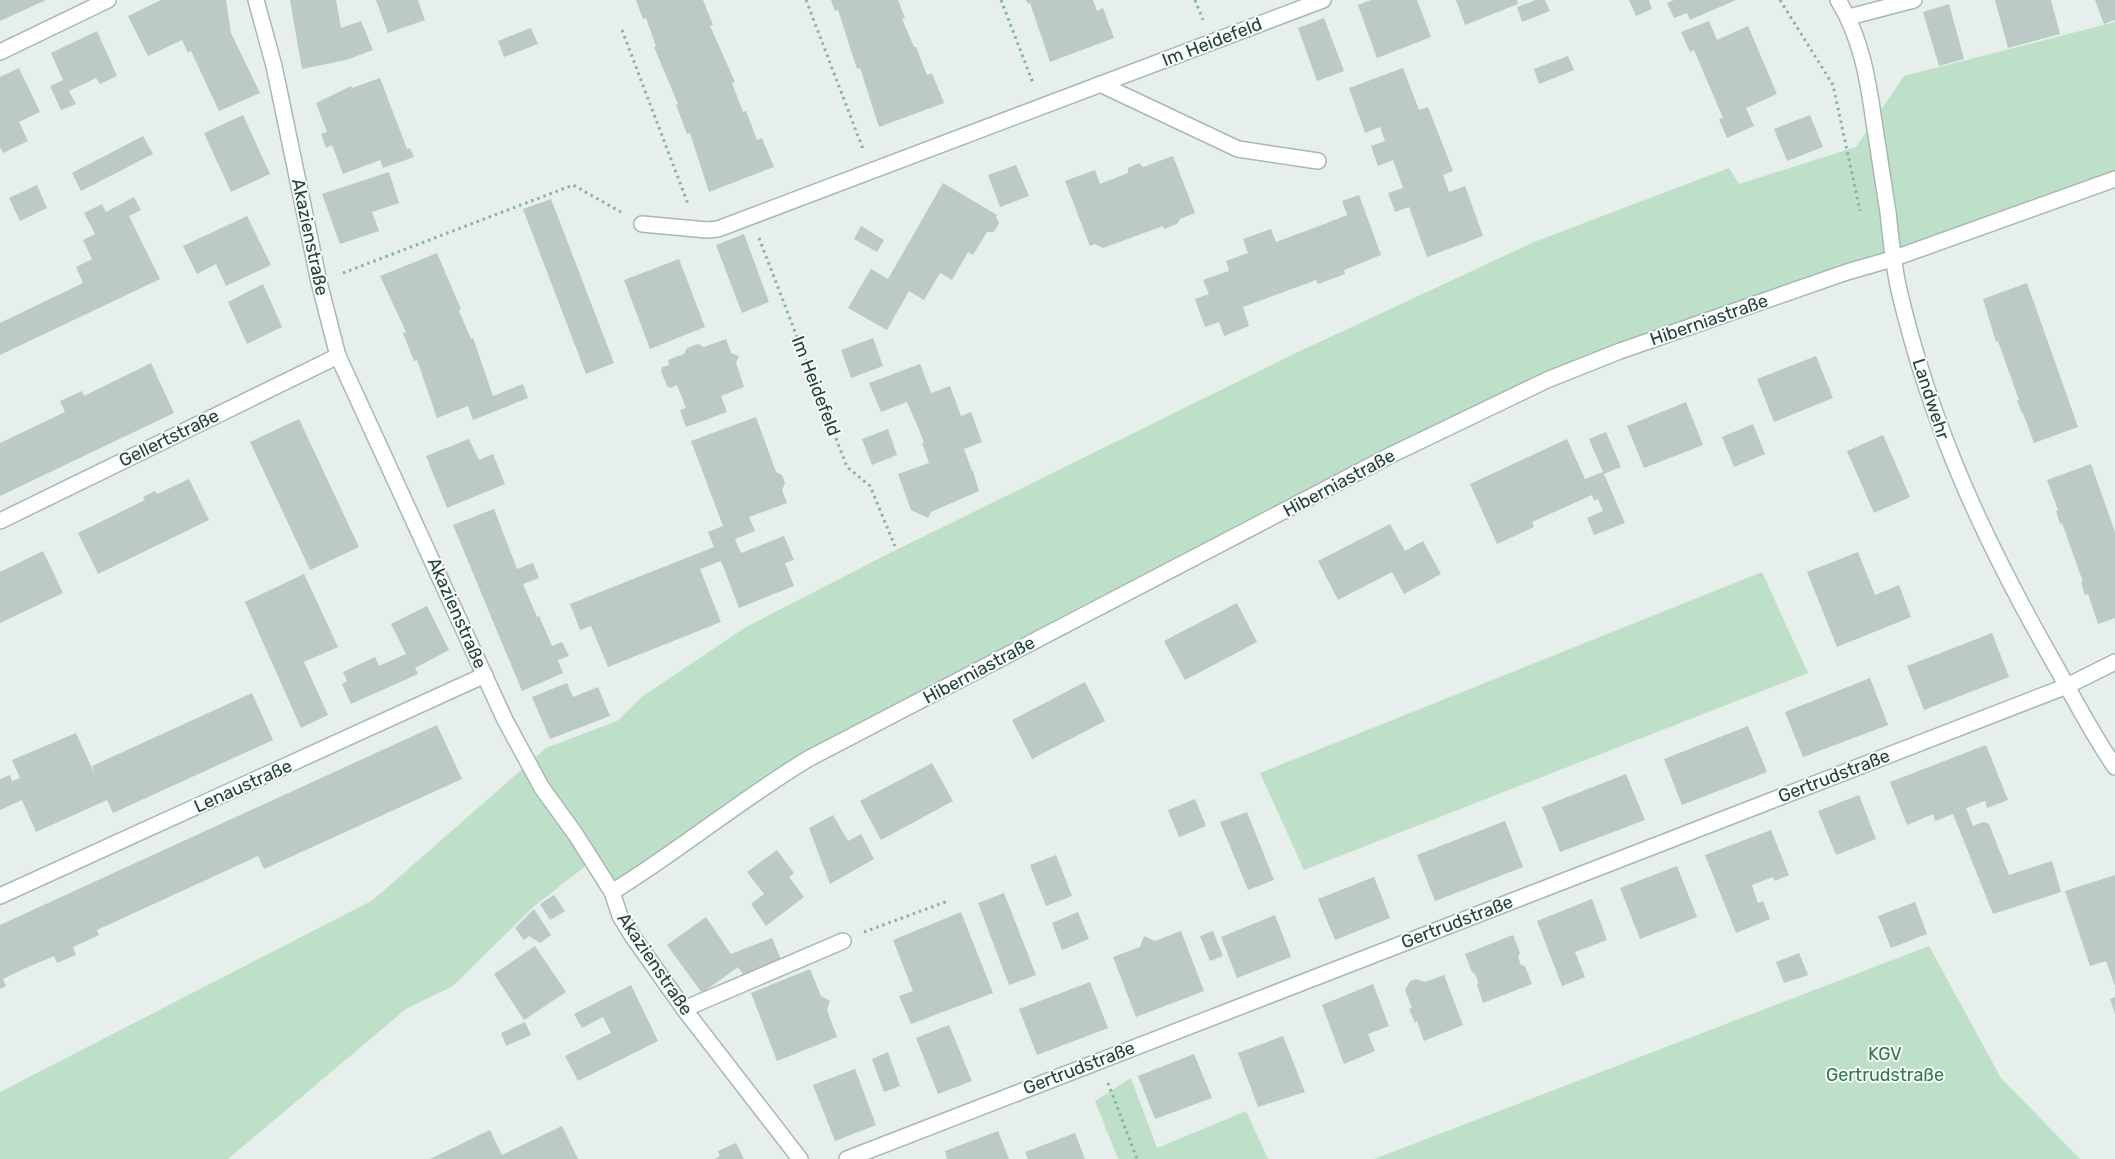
<svg xmlns="http://www.w3.org/2000/svg" width="2115" height="1159" viewBox="0 0 2115 1159" font-family="Rubik,sans-serif">
  <style>
    .green { fill: #bfe0c8 }
    .building { fill: #bbcac4 }
    .lines { fill: none; stroke-linecap: round; stroke-linejoin: round }
    .lane-casing { stroke: #a8b8b2; stroke-width: 18 }
    .street-casing { stroke: #a8b8b2; stroke-width: 18 }
    .path { stroke: #86b3a5; stroke-width: 3; stroke-dasharray: 2.5 4; stroke-linecap: butt }
    .lane { stroke: #fff; stroke-width: 15 }
    .street { stroke: #fff; stroke-width: 15 }
    .labels { text-anchor: middle; stroke-width: 4; stroke-linejoin: round; paint-order: stroke }
    .street-label { font-size: 18px; fill: #24423a; stroke: #f7fbf9 }
    .park-label { font-size: 18px; fill: #2d7a4b; stroke: #f7fbf9 }
  </style>
  <rect width="100%" height="100%" fill="#e6efeb"/>
  <g class="green">
    <polygon points="2115,22 2115,179 1547,380 808,759 612,892 592,861 532,908 453,986 406,1009 228,1159 0,1159 0,1092 373,900 546,748 617,721 643,696 746,627 882,557 1296,353 1534,242 1729,168 1739,184 1856,147 1904,76"/>
    <polygon points="1762,572 1808,673 1304,870 1260,773"/>
    <polygon points="1929,946 2001,1078 2080,1159 1374,1159"/>
    <polygon points="1131,1078 1157,1148 1246,1111 1268,1159 1118,1159 1095,1101"/>
  </g>
  <g class="building">
    <polygon points="0,0 46,0 0,21"/>
    <polygon points="161,0 226,0 231,33 260,93 219,111 191,51 188,53 182,40 148,56 128,16"/>
    <polygon points="290,0 336,0 341,28 361,21 373,50 346,60 302,69"/>
    <polygon points="376,0 418,0 425,20 388,33"/>
    <polygon points="636,0 703,0 713,25 710,26 735,82 732,83 743,112 746,111 757,140 762,138 774,167 709,192 690,133 687,134 676,105 678,104 654,47 656,46 646,18 643,19"/>
    <polygon points="831,0 898,0 905,18 902,19 914,47 916,47 927,75 932,73 944,103 879,127 860,68 857,69 838,10 835,11"/>
    <polygon points="1026,0 1093,0 1097,11 1103,8 1114,38 1050,62 1030,3 1028,4"/>
    <polygon points="1371,0 1417,0 1431,37 1377,58 1358,5"/>
    <polygon points="1456,0 1517,0 1518,4 1465,25"/>
    <polygon points="1536,0 1545,0 1550,11 1522,22 1517,7"/>
    <polygon points="1629,0 1649,0 1652,9 1636,16"/>
    <polygon points="1674,0 1736,0 1690,20 1687,13 1674,18 1667,3"/>
    <polygon points="1995,0 2051,0 2060,34 2008,48"/>
    <polygon points="2095,0 2115,0 2115,20 2104,24"/>
    <polygon points="1949,4 1964,59 1939,66 1923,12"/>
    <polygon points="1324,18 1344,71 1317,81 1298,28"/>
    <polygon points="1709,21 1717,40 1748,26 1777,94 1746,108 1754,126 1727,138 1719,119 1723,118 1694,50 1690,52 1681,32"/>
    <polygon points="531,28 538,44 504,57 498,41"/>
    <polygon points="97,31 117,76 100,84 96,78 69,91 76,104 61,110 50,86 63,80 51,53"/>
    <polygon points="1568,56 1574,70 1539,84 1534,69"/>
    <polygon points="19,68 40,112 19,122 28,141 3,153 0,147 0,77"/>
    <polygon points="1403,68 1419,110 1428,107 1453,171 1443,175 1449,192 1465,186 1483,236 1427,257 1409,207 1395,212 1388,193 1403,188 1393,160 1378,166 1371,146 1385,141 1380,127 1365,133 1349,88"/>
    <polygon points="380,78 407,149 410,148 414,157 383,168 380,160 343,174 332,145 326,148 321,134 327,132 316,103 351,86 352,88"/>
    <polygon points="243,115 270,174 231,192 204,133"/>
    <polygon points="1810,115 1823,147 1787,161 1774,129"/>
    <polygon points="143,136 153,154 81,191 72,173"/>
    <polygon points="1173,156 1195,213 1180,219 1177,224 1164,229 1163,226 1103,248 1095,244 1090,246 1065,181 1095,170 1100,184 1128,173 1128,168 1139,163 1143,167"/>
    <polygon points="1016,165 1029,196 1000,207 988,175"/>
    <polygon points="389,172 399,203 372,212 379,231 340,244 322,194"/>
    <polygon points="943,183 997,215 996,217 999,223 994,232 987,232 973,255 968,252 952,280 940,273 924,300 909,291 887,330 848,308 871,269 888,279"/>
    <polygon points="37,185 47,208 20,221 9,198"/>
    <polygon points="1359,195 1381,255 1344,270 1345,274 1318,284 1316,280 1243,307 1249,326 1224,336 1219,322 1205,327 1195,299 1209,294 1203,280 1229,271 1226,261 1248,253 1243,239 1271,229 1276,242 1327,223 1347,215 1342,201"/>
    <polygon points="134,197 141,210 129,216 160,279 0,355 0,323 83,283 76,267 92,259 83,240 95,234 84,213 102,204 106,212"/>
    <polygon points="551,199 614,363 586,374 523,209"/>
    <polygon points="247,216 271,265 226,286 216,264 197,274 183,246"/>
    <polygon points="861,226 884,240 877,252 854,239"/>
    <polygon points="744,234 769,302 742,313 716,245"/>
    <polygon points="437,253 461,309 459,311 471,339 473,338 493,396 523,384 528,398 473,420 468,406 437,418 417,360 414,361 403,333 406,332 380,276"/>
    <polygon points="679,259 705,327 650,349 624,280"/>
    <polygon points="2027,283 2078,427 2034,443 2023,413 2022,413 2017,401 2019,400 1998,341 1996,342 1983,299"/>
    <polygon points="263,284 282,327 247,344 228,302"/>
    <polygon points="873,338 883,366 851,378 841,350"/>
    <polygon points="726,339 731,353 739,356 736,363 744,387 721,396 727,412 686,427 680,410 686,408 677,385 671,388 667,386 661,371 662,367 669,365 668,360 684,354 687,348 698,344 704,347"/>
    <polygon points="1816,356 1833,398 1774,422 1757,379"/>
    <polygon points="151,363 174,413 0,496 0,443 65,412 60,401 82,391 84,396"/>
    <polygon points="920,364 931,393 950,386 961,416 971,412 982,442 964,449 972,471 973,471 979,491 931,512 928,518 911,510 898,474 929,463 922,443 924,443 920,432 907,402 881,412 869,383"/>
    <polygon points="1686,402 1703,445 1644,468 1627,426"/>
    <polygon points="756,417 776,472 782,475 785,483 782,490 787,503 749,517 755,531 735,539 741,553 784,536 794,560 785,563 794,586 739,608 721,561 700,569 721,622 608,667 591,626 580,630 570,604 714,547 708,532 723,526 691,441"/>
    <polygon points="299,419 359,547 310,570 250,442"/>
    <polygon points="1753,424 1765,454 1734,467 1722,437"/>
    <polygon points="888,429 897,455 872,465 862,439"/>
    <polygon points="1606,432 1621,467 1604,474 1625,523 1594,535 1587,518 1603,511 1598,499 1594,501 1592,495 1532,522 1534,527 1497,544 1470,484 1567,439 1585,479 1603,472 1589,439"/>
    <polygon points="1883,435 1910,497 1874,513 1847,451"/>
    <polygon points="469,439 479,460 493,454 505,484 447,508 426,456"/>
    <polygon points="2091,464 2115,532 2115,618 2098,624 2088,594 2085,595 2081,582 2083,582 2062,523 2060,524 2056,511 2058,510 2047,480"/>
    <polygon points="189,479 209,520 98,574 78,533 145,500 143,497 155,491 157,494"/>
    <polygon points="494,509 517,569 533,563 539,578 523,584 537,617 539,616 552,646 562,642 569,656 558,660 563,673 522,691 453,525"/>
    <polygon points="1390,524 1405,551 1423,541 1441,574 1404,594 1392,572 1338,600 1318,561"/>
    <polygon points="43,551 63,593 0,623 0,572"/>
    <polygon points="1858,552 1875,595 1899,585 1911,617 1837,647 1807,572"/>
    <polygon points="304,574 338,647 304,662 328,715 301,728 245,602"/>
    <polygon points="1237,603 1257,642 1185,680 1164,641"/>
    <polygon points="427,606 449,650 415,668 418,674 351,704 342,684 347,681 343,672 375,657 379,666 406,654 391,624"/>
    <polygon points="1992,633 2009,677 1924,710 1907,666"/>
    <polygon points="1870,678 1888,725 1803,757 1785,712"/>
    <polygon points="1085,682 1105,721 1032,759 1012,720"/>
    <polygon points="567,683 573,697 598,687 610,716 550,739 532,697"/>
    <polygon points="252,693 273,740 113,813 107,800 36,832 22,800 0,810 0,779 10,775 12,781 20,778 12,760 76,733 95,775 92,766"/>
    <polygon points="437,725 462,779 264,869 258,856 97,930 99,935 73,947 76,955 57,963 54,956 28,967 3,979 6,986 0,989 0,925"/>
    <polygon points="1748,726 1767,772 1682,805 1664,759"/>
    <polygon points="1986,745 2008,800 1987,808 1985,801 1966,808 1973,826 1983,822 1989,824 2009,875 2052,861 2061,892 1993,914 1953,814 1935,821 1933,814 1907,825 1890,782"/>
    <polygon points="932,763 953,801 881,840 860,801"/>
    <polygon points="1626,774 1645,820 1560,852 1542,807"/>
    <polygon points="1859,795 1876,839 1836,855 1818,811"/>
    <polygon points="1195,799 1206,826 1179,837 1168,810"/>
    <polygon points="1247,812 1274,880 1248,890 1220,822"/>
    <polygon points="833,815 848,841 861,834 874,859 830,884 809,828"/>
    <polygon points="1505,821 1523,867 1435,901 1417,855"/>
    <polygon points="1771,830 1789,875 1775,881 1773,877 1752,885 1758,903 1763,901 1770,919 1736,933 1705,855"/>
    <polygon points="777,850 794,873 789,877 804,897 766,926 751,904 764,894 747,872"/>
    <polygon points="1056,855 1072,896 1046,906 1030,865"/>
    <polygon points="1677,866 1697,917 1640,939 1620,888"/>
    <polygon points="2115,875 2115,986 2106,961 2090,966 2065,891"/>
    <polygon points="1374,877 1390,918 1335,940 1318,899"/>
    <polygon points="1004,893 1036,975 1009,985 978,903"/>
    <polygon points="554,895 565,911 550,920 540,904"/>
    <polygon points="1592,899 1607,940 1575,952 1585,977 1562,986 1537,921"/>
    <polygon points="1915,902 1927,934 1891,948 1878,916"/>
    <polygon points="534,909 551,935 540,943 529,936 524,940 515,928"/>
    <polygon points="961,912 993,993 911,1024 899,996 913,991 893,940"/>
    <polygon points="1078,912 1089,939 1062,950 1052,923"/>
    <polygon points="1275,915 1291,957 1237,978 1221,937"/>
    <polygon points="706,917 731,954 772,938 782,962 745,977 738,967 702,993 667,945"/>
    <polygon points="1181,931 1204,991 1136,1017 1113,957 1140,947 1144,936 1155,941"/>
    <polygon points="1213,931 1223,956 1210,961 1200,936"/>
    <polygon points="1513,935 1520,953 1518,957 1521,965 1525,966 1532,984 1483,1003 1477,985 1478,982 1475,974 1472,972 1465,954"/>
    <polygon points="535,946 566,992 524,1020 494,974"/>
    <polygon points="1799,953 1808,975 1784,983 1776,962"/>
    <polygon points="810,969 821,996 830,1001 827,1010 837,1037 777,1061 751,993"/>
    <polygon points="1444,975 1463,1025 1424,1041 1417,1021 1415,1023 1409,1009 1412,1008 1405,990 1410,981 1416,979 1425,982"/>
    <polygon points="1090,982 1108,1028 1037,1055 1019,1009"/>
    <polygon points="1373,984 1389,1026 1368,1034 1375,1051 1344,1064 1322,1005"/>
    <polygon points="631,985 658,1041 578,1081 565,1056 611,1033 603,1017 582,1028 574,1014"/>
    <polygon points="2115,997 2115,1014 2110,999"/>
    <polygon points="525,1022 531,1035 506,1046 501,1033"/>
    <polygon points="949,1025 972,1081 938,1094 916,1038"/>
    <polygon points="1283,1036 1305,1092 1258,1107 1238,1053"/>
    <polygon points="888,1052 900,1086 884,1092 872,1059"/>
    <polygon points="1194,1054 1212,1098 1155,1119 1138,1076"/>
    <polygon points="855,1069 876,1125 835,1141 813,1085"/>
    <polygon points="562,1126 578,1159 430,1159 490,1130 502,1155"/>
    <polygon points="998,1131 1009,1159 947,1159 945,1151"/>
    <polygon points="1075,1133 1085,1159 1028,1159 1025,1152"/>
    <polygon points="736,1143 744,1159 714,1159 720,1156 718,1151"/>
  </g>
  <g class="lines">
    <defs>
      <g id="lane">
        <polyline points="1100,84 1238,149 1318,161"/>
        <polyline points="684,1009 843,941"/>
      </g>
      <g id="street">
        <polyline points="256,0 274,66 319,282 338,356 505,720 542,788 576,835 612,892 620,916 633,937 684,1009 800,1159"/>
        <path d="M 1838,0 C 1861,37 1868,79 1874,122 C 1879,152 1883,182 1888,212 C 1891,239 1893,264 1899,290 C 1931,427 1985,542 2054,663 C 2074,698 2092,734 2115,767"/>
        <polyline points="1849,17 1914,0"/>
        <polyline points="0,52 108,0"/>
        <polyline points="642,224 707,230 718,229 1323,0"/>
        <polyline points="0,521 338,356"/>
        <path d="M 612,892 C 679,851 740,800 808,759 L 1391,455 L 1547,380 L 1620,351 L 1847,272 L 1892,259 L 2115,179"/>
        <polyline points="0,896 485,675"/>
        <polyline points="847,1159 2067,686 2115,662"/>
      </g>
    </defs>
    <use href="#lane" class="lane-casing"/>
    <use href="#street" class="street-casing"/>
    <g class="path">
      <polyline points="806,0 863,149"/>
      <polyline points="1001,0 1033,83"/>
      <polyline points="1195,0 1203,20"/>
      <polyline points="1780,0 1833,85 1860,211"/>
      <polyline points="622,30 688,204"/>
      <polyline points="759,238 847,467 870,486 895,546"/>
      <polyline points="343,273 573,185 621,212"/>
      <polyline points="864,932 948,901"/>
      <polyline points="1108,1083 1137,1159"/>
    </g>
    <use href="#lane" class="lane"/>
    <use href="#street" class="street"/>
  </g>
  <g class="labels">
    <g class="street-label">
      <text transform="translate(1212 42) rotate(-21)" y="6">Im Heidefeld</text>
      <text transform="translate(310 237) rotate(78)" y="6">Akazienstraße</text>
      <text transform="translate(1709 320) rotate(-19)" y="6">Hiberniastraße</text>
      <text transform="translate(816 386) rotate(69)" y="6">Im Heidefeld</text>
      <text transform="translate(1931 399) rotate(72)" y="6">Landwehr</text>
      <text transform="translate(169 438) rotate(-26)" y="6">Gellertstraße</text>
      <text transform="translate(1339 483) rotate(-28)" y="6">Hiberniastraße</text>
      <text transform="translate(457 613) rotate(66)" y="6">Akazienstraße</text>
      <text transform="translate(979 670) rotate(-28)" y="6">Hiberniastraße</text>
      <text transform="translate(1834 776) rotate(-21)" y="6">Gertrudstraße</text>
      <text transform="translate(243 786) rotate(-24)" y="6">Lenaustraße</text>
      <text transform="translate(1457 922) rotate(-21)" y="6">Gertrudstraße</text>
      <text transform="translate(655 964) rotate(56)" y="6">Akazienstraße</text>
      <text transform="translate(1079 1068) rotate(-21)" y="6">Gertrudstraße</text>
    </g>
    <g class="park-label">
      <text x="1885" y="1060">KGV<tspan x="1885" dy="21">Gertrudstraße</tspan></text>
    </g>
  </g>
</svg>
